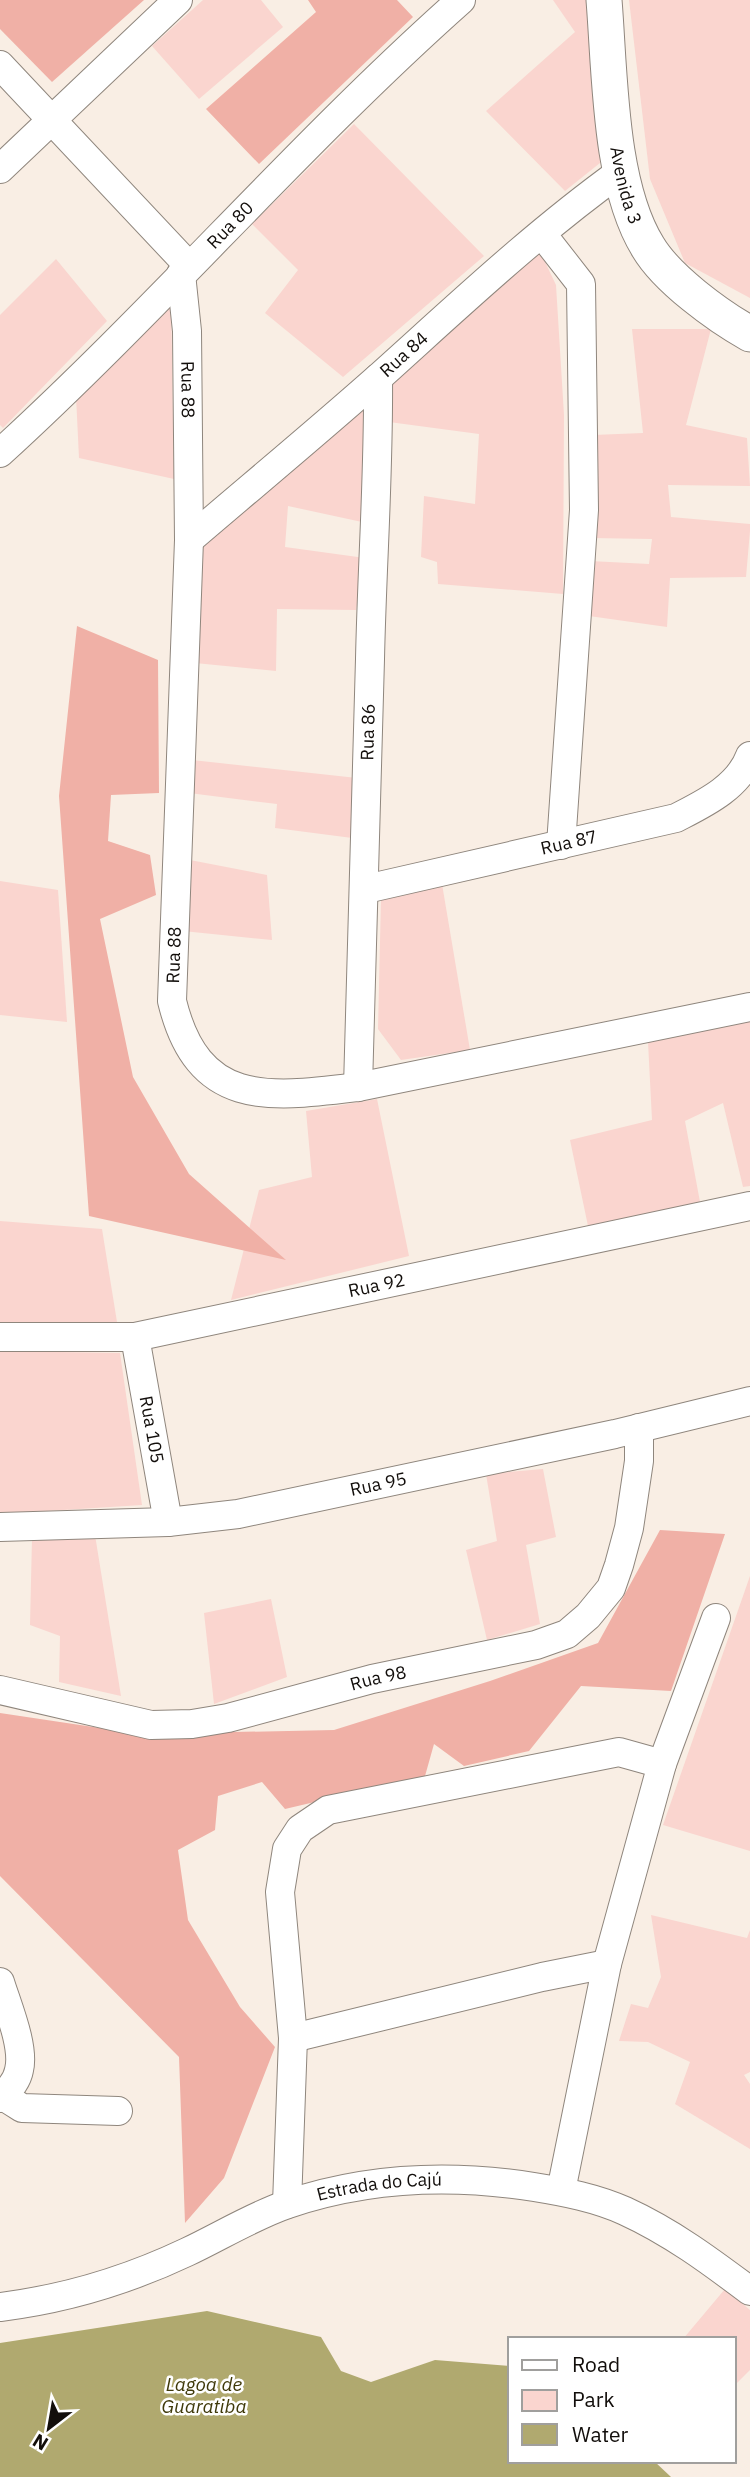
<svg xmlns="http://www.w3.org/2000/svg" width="750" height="2477" viewBox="0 0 750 2477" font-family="'IBM Plex Sans',sans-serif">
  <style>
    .green { fill: #fad5cf }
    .forest { fill: #f0b0a6 }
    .water { fill: #b0a96f }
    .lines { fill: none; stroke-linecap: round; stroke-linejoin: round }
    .minor-casing { stroke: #8f867d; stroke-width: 30 }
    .major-casing { stroke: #8f867d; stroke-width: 37 }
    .minor { stroke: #fff; stroke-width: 28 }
    .major { stroke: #fff; stroke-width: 35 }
    .labels { text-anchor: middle; stroke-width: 5; stroke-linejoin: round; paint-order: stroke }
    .street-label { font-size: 18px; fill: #120e0b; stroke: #fff }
    .water-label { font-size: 19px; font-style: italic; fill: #3f390a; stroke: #fff }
  </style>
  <rect width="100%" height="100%" fill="#f9eee4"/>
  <g class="green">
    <polygon points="203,0 261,0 283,27 199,99 152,46"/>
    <polygon points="553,0 595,0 610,155 565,191 486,111 575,32"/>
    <polygon points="629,0 750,0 750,298 685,263 650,179"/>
    <polygon points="354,124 484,256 343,377 265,313 298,270 252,224"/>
    <polygon points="539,249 556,285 564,415 563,594 438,584 437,562 421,557 424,496 475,504 479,434 389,422 389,382"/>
    <polygon points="56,259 107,321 3,428 0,425 0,315"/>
    <polygon points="171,297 174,479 79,458 76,396"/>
    <polygon points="632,329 711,329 686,425 747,438 750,486 668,485 671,517 750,524 750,531 746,577 670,578 667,627 589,616 590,561 649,564 652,539 591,538 593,435 643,433"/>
    <polygon points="364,407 362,522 288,506 285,547 365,558 356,610 277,609 276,671 195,663 198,541"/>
    <polygon points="192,760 357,778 360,839 275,828 277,804 189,793"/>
    <polygon points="190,860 267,875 272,940 183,931"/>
    <polygon points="441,878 470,1050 401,1060 378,1029 381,898"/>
    <polygon points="0,881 58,890 67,1022 0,1015"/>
    <polygon points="750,1021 750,1186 743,1187 723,1103 685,1121 700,1202 588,1226 570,1140 652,1120 648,1042"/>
    <polygon points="377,1099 409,1256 231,1300 259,1190 312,1177 306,1111"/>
    <polygon points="0,1221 102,1229 117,1322 0,1324"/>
    <polygon points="0,1351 120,1353 142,1505 0,1514"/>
    <polygon points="543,1469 556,1537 526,1545 540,1624 487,1640 466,1550 497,1541 486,1474"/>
    <polygon points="95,1535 121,1696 59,1682 60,1636 30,1625 32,1538"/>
    <polygon points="750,1576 750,1851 663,1825"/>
    <polygon points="271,1599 287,1677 214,1704 204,1613"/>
    <polygon points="651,1915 747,1938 750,1930 750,2072 744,2075 750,2084 750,2149 675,2104 690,2062 648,2042 619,2041 631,2004 648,2008 661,1977"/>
    <polygon points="725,2289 750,2310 750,2370 734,2386 734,2339 683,2339"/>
  </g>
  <g class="forest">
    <polygon points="0,0 144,0 52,82 0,29"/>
    <polygon points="308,0 397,0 413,17 259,164 206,109 316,12"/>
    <polygon points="77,626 158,660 159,793 111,795 108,841 150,855 156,895 100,919 133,1077 189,1174 286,1260 89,1216 59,796"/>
    <polygon points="660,1530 725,1534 671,1691 581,1686 529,1751 464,1766 434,1744 425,1776 285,1809 262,1782 218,1796 215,1830 178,1850 188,1920 240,2007 275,2047 224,2178 185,2223 179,2057 0,1876 0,1713 140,1734 334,1730 490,1681 598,1643"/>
  </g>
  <polygon class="water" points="207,2311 321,2337 341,2371 371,2382 435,2360 510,2366 510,2461 654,2461 671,2477 0,2477 0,2343"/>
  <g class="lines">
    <defs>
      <g id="minor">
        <polyline points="0,65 189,266"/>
        <polyline points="0,169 178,0"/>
        <polyline points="542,234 581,284 584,510 561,845"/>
        <path id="s1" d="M 181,274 L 187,331 L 189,540 L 172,1001 C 198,1108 268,1098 358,1087 L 750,1007"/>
        <path id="s2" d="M 0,453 C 159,308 300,143 461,0"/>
        <path id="s3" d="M 189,540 C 252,486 316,433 378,378 C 457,307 534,234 620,172"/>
        <path id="s4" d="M 366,889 L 676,818 C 703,804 738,788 750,756"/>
        <path id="s5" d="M 358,1087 C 363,944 366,801 370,659 C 372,565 379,472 378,378"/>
        <path id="s6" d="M 0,1337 L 135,1337 L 750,1206"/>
        <path id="s7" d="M 135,1337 L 168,1522"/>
        <path id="s8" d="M 0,1527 L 168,1522 L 238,1514 L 615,1434 L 750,1401"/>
        <path id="s9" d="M 0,1690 L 151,1725 L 192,1724 L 228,1718 L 372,1679 L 536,1645 L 567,1634 L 588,1616 L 611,1588 L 619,1565 L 629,1528 L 639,1461 L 639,1428"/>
        <path d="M 0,1982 C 7,2005 25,2047 19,2070 C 17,2081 8,2091 0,2098"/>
        <polyline points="293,2038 542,1977 607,1964"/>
        <polyline points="3,2096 22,2108 118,2111"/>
        <polyline points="561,2191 607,1964 662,1764 716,1618"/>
        <polyline points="287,2204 293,2038 280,1892 287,1849 300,1829 328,1810 619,1752 662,1764"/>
        <path id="s10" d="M 0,2307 C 65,2299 128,2280 187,2252 C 219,2237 255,2215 288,2204 C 368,2177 451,2174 534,2187 C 565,2192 596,2198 625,2211 C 671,2232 710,2261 750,2291"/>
      </g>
      <g id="major">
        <path id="s11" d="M 604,0 C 610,73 609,184 648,247 C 667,279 718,316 750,334"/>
      </g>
    </defs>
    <use href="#minor" class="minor-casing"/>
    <use href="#major" class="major-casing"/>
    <use href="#minor" class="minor"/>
    <use href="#major" class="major"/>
  </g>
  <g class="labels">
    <g class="street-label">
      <text dy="6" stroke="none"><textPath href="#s11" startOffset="187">Avenida 3</textPath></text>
      <text dy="6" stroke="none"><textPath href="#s2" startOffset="324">Rua 80</textPath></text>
      <text dy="6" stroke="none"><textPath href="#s3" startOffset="284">Rua 84</textPath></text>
      <text dy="6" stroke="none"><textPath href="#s1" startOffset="116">Rua 88</textPath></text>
      <text dy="6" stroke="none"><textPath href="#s5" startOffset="355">Rua 86</textPath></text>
      <text dy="6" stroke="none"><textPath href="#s4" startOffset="208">Rua 87</textPath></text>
      <text transform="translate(174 955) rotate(-88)" y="6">Rua 88</text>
      <text dy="6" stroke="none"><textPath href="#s6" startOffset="382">Rua 92</textPath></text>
      <text dy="6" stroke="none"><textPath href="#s7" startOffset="94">Rua 105</textPath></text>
      <text dy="6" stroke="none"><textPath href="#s8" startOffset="382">Rua 95</textPath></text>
      <text dy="6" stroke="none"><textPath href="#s9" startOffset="388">Rua 98</textPath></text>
      <text dy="6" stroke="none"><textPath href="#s10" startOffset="401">Estrada do Cajú</textPath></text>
    </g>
    <g class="water-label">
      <text x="204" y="2391">Lagoa de<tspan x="204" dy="22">Guaratiba</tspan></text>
    </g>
  </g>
  <rect x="508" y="2337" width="228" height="126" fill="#ffffff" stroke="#a09f9d" stroke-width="2"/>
  <rect x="522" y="2360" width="35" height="10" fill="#ffffff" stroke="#a09f9d" stroke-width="2"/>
  <text x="572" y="2372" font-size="21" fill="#120e0b">Road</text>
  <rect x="522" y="2390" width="35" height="21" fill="#fad5cf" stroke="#a09f9d" stroke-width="2"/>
  <text x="572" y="2407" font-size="21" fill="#120e0b">Park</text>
  <rect x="522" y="2424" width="35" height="21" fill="#b0a96f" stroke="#a09f9d" stroke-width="2"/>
  <text x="572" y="2442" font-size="21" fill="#120e0b">Water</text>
  <g transform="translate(49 2428) rotate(211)" stroke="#ffffff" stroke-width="5" paint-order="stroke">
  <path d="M0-5L12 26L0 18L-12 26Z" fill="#120e0b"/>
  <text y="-10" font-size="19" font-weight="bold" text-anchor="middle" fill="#120e0b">N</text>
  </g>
</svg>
